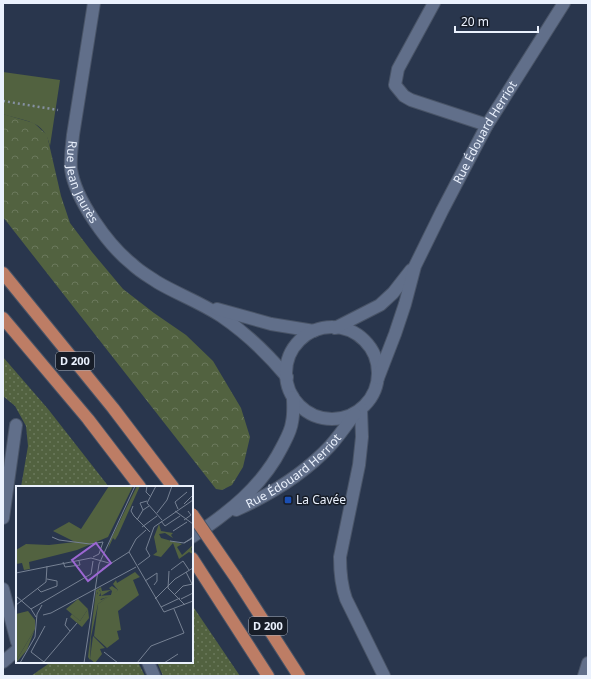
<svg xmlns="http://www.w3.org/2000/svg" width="591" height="679" viewBox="0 0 591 679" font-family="'Noto Sans',sans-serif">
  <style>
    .grass { fill: url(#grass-dots) }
    .forest { fill: url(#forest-crowns) }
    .green { fill: #526240 }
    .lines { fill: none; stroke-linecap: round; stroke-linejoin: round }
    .service-casing { stroke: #495467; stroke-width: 14 }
    .minor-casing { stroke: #495467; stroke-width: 14 }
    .primary-casing { stroke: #495467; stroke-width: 14 }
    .path { stroke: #8691a2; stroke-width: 2.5; stroke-dasharray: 2 3; stroke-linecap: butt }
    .service { stroke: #616f8a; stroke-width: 12 }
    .minor { stroke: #616f8a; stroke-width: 12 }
    .primary { stroke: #bd7d65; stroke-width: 12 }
    .primary-bridge-casing { stroke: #495467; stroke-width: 14; stroke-linecap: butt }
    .primary-bridge { stroke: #bd7d65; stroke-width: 12 }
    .transit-dot { fill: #1a4fb4; stroke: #171d28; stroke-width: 1.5 }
    .labels { text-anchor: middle; stroke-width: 3; stroke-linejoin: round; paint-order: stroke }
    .shield { fill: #171d28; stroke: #abb1bd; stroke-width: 1 }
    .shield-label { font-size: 11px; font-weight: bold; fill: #eaf1fd }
    .street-label { font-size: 12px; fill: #eaf1fd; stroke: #171d28 }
    .poi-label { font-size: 12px; fill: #eaf1fd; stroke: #171d28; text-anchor: start }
    .inset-road { fill: none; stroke: #768193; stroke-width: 1 }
    .view { fill: #9c67d2; fill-opacity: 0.15; stroke: #9c67d2; stroke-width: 2 }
    .inset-edge { fill: none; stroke: #eaf1fd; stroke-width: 2 }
  </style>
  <defs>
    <pattern id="grass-dots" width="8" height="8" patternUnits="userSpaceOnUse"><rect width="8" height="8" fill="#526240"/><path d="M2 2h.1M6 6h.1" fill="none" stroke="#6b795c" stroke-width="1.8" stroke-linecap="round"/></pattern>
    <pattern id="forest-crowns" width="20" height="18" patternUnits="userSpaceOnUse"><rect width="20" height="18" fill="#526240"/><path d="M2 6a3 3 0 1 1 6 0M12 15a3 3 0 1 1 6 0" fill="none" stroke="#6b795c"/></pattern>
  </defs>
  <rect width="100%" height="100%" fill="#29364d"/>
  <g class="grass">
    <polygon points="3,357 48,409 109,487 21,487 28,446 26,426 15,406 3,396"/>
    <polygon points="192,605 240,676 163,676 157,662 192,662"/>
    <polygon points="51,662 138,662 145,676 31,676"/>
  </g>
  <polygon class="forest" points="3,114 34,123 47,135 61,196 70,223 92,252 123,289 154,313 186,335 213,361 241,408 250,437 243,467 232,485 222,490 216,489 3,217"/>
  <path class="green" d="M 3,72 L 60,80 L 50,146 C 44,119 25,122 3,114 Z"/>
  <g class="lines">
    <defs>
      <polyline id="service" points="148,662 154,676"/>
      <g id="minor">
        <path id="s1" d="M 94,3 L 73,135 C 72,146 70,158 71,169 C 75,199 108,245 132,264 C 139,271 148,276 157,282 C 177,294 200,302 221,316 C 246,333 267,353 287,377"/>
        <polyline points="434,3 398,69 395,85 404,96 411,100 487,125"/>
        <polyline points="217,309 271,324 314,331"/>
        <circle cx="332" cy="373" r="46"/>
        <polyline points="335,328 380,305 393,293 411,270"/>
        <path id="s2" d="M 378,378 L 395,334 L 405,304 L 415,266 L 442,211 L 487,125 L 564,3"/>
        <path d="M 361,409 L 362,437 L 359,465 L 340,557 C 340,572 341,585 346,599 L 384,676"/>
        <path id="s3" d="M 236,510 C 269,495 305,473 330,446 C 339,436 347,424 355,414"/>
        <polyline points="3,518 16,425"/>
        <path d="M 192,537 C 228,513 262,487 282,447 C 286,439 291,431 292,422 C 294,413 293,405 293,397"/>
        <polyline points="3,589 17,642"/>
        <polyline points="3,662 17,650"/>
        <polyline points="584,676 588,663"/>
      </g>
      <g id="primary">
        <polyline points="3,273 113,408 173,487"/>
        <polyline points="3,318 88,419 140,487"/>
        <polyline points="192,558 268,676"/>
        <polyline points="236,578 299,676"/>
      </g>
    </defs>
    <use href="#service" class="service-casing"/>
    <use href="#minor" class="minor-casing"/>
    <use href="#primary" class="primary-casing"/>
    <polyline class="path" points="3,101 58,110"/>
    <use href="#service" class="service"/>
    <use href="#minor" class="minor"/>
    <use href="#primary" class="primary"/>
    <defs>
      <polyline id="primary-bridge" points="192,514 236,578"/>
    </defs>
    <use href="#primary-bridge" class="primary-bridge-casing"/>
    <use href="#primary-bridge" class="primary-bridge"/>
  </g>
  <rect class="transit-dot" x="284" y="496" width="8" height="8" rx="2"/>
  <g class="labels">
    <g class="shield">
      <rect x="56" y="352" width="38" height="18" rx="3"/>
      <rect x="249" y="617" width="38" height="18" rx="3"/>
    </g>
    <g class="shield-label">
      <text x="75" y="365">D 200</text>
      <text x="268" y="630">D 200</text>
    </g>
    <g class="street-label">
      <text dy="4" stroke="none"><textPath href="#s2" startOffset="269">Rue Édouard Herriot</textPath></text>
      <text dy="4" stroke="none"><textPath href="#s1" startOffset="183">Rue Jean Jaurès</textPath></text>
      <text dy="4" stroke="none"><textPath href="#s3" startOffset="70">Rue Édouard Herriot</textPath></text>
    </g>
    <g class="poi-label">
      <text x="296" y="504">La Cavée</text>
    </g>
  </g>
  <g transform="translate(16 486)">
    <rect width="177" height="177" fill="#29364d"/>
    <path d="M 85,101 L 86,105 L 95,104 L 85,110 L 84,104 L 81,107 L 85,114 L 97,108 L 82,118 L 75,151 L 74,174 L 72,171 L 80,104 ZM 72,123 L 73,132 L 66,141 L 54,131 L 56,128 L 64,135 ZM 19,143 L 11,164 L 0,177 L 0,175 Z" fill="#526240"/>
    <path d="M 93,0 L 117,0 L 92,51 L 61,64 L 13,76 L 14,83 L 8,84 L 6,77 L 0,78 L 0,64 L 10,58 L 33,59 L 59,56 L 37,45 L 53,36 L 65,43 ZM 121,0 L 124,0 L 102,49 L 99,54 L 97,52 L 92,63 L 94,55 ZM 96,100 L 102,104 L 96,110 L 81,114 L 82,104 L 85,106 L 83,110 L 95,109 L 96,105 L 93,102 ZM 12,125 L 19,134 L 19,143 L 0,175 L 0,128 ZM 77,150 L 89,162 L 84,163 L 86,168 L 79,177 L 74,173 Z" fill="#526240"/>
    <path d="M 143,38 L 145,45 L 157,47 L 155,49 L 157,52 L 149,47 L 143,48 L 145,52 L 166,58 L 161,61 L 166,69 L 177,59 L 175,63 L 177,68 L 173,66 L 163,73 L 157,57 L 145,71 L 137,69 L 141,66 L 138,51 ZM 119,86 L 124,91 L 117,94 L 123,109 L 102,125 L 105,144 L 101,145 L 103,153 L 91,162 L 78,150 L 82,118 L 102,104 L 97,98 L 100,94 L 101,97 ZM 62,113 L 72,123 L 64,135 L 50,123 Z" fill="#526240"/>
    <path class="inset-road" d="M 131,0 L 130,6 L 135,11M 140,0 L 131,17 L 146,34M 168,18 L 177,9M 117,20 L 115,25 L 118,30 L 134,46M 162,23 L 159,16 L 171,6M 127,24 L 124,17 L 131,15M 159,25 L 177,38M 141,27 L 151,14 L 156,0M 121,34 L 127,24 L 133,20M 168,34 L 175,29 L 172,25M 145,35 L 149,40 L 164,30M 126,41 L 141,30M 157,45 L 171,36M 36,51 L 43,54 L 74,58 L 87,56 L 83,68 L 77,71M 177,51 L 168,57 L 177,52M 154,55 L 168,57M 113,66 L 148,126 L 177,115M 47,76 L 49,81 L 64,79 L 63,75M 122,79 L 134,70 L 130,63 L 138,41 L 177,14M 86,83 L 113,66 L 120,53 L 130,44M 155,84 L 167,75 L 173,84M 170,86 L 176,98M 0,87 L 75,72 L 93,77M 129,95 L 141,87 L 141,95 L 138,99M 21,102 L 25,106 L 41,100 L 41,95 L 31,93M 152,102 L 169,119M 152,102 L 153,85M 159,108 L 167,100 L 177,98M 0,110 L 15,123 L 20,131M 139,113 L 159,93 L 177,82M 165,113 L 177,107M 0,119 L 30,96 L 31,80M 145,121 L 164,112M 15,123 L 75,88 L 77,75M 27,129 L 35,127 L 120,81M 51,132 L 49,139 L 54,145M 88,166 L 102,177M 28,176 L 15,166 L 29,140M 4,177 L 19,151 L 21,128 L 26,119M 27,177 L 61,137M 68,177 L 83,78 L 119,0M 121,177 L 135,160 L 168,147 L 158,123M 148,177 L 162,168"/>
    <path class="view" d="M 80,57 L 95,77 L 72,95 L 56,74 Z"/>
    <rect width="177" height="177" class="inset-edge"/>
  </g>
  <rect width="591" height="679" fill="none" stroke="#eaf1fd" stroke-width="8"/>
  <path d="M455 26v6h83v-6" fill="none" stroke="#eaf1fd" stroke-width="2"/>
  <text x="461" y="26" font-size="12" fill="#eaf1fd" stroke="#171d28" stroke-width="3" paint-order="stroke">20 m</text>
</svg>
